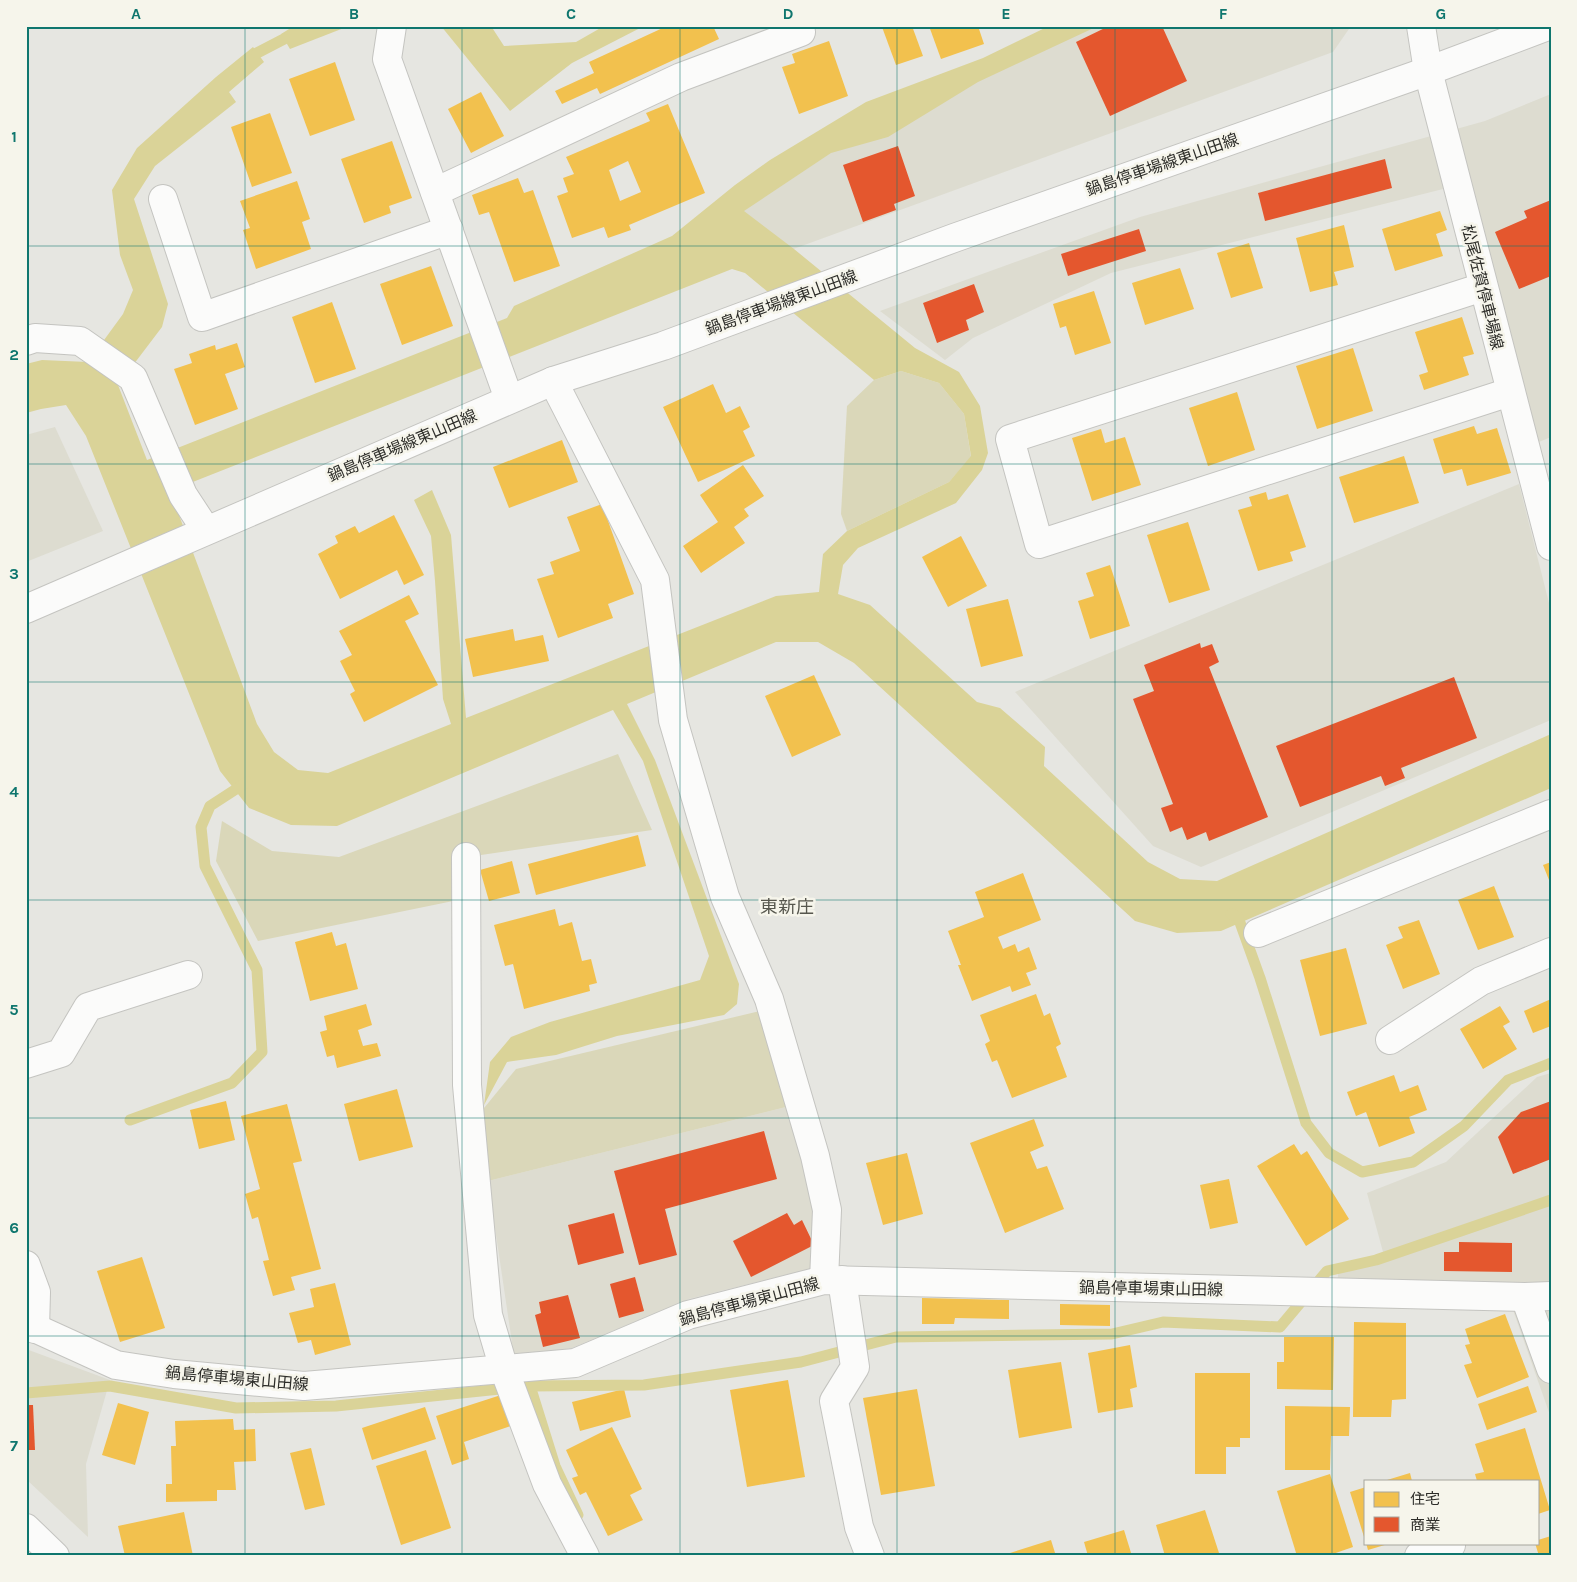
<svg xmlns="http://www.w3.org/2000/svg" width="1577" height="1582" viewBox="0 0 1577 1582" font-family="Karla,'Noto Sans JP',sans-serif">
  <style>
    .built { fill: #dddcd0 }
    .green { fill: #dad7b9 }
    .water { fill: #dad398; fill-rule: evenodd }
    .homes { fill: #f2c14e; fill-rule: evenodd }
    .shops { fill: #e4572e }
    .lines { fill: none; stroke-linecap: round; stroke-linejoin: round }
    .stream { stroke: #dad398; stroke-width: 11 }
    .minor-casing { stroke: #c4c4c0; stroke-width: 30 }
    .major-casing { stroke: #c4c4c0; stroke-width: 30 }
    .highway-casing { stroke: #c4c4c0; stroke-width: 30 }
    .minor { stroke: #fbfbfa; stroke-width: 28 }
    .major { stroke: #fbfbfa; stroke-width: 28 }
    .highway { stroke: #fbfbfa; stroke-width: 28 }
    .grid { fill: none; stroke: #0f766e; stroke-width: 1; stroke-opacity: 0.55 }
    .labels { text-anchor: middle; stroke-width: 5; stroke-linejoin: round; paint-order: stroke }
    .street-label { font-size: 16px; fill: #2d2d29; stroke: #f6f5eb }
    .neighbourhood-label { font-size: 18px; fill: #57574e; stroke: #f6f5eb }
    .neatline { fill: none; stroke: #0f766e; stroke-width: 2 }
    .grid-label { font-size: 16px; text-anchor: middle; font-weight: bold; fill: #0f766e }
  </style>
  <rect width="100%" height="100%" fill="#e6e6e1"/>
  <g class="built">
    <polygon points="1068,26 1351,26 1333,52 777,255 710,211"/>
    <polygon points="1551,94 1551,437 1534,444 1471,197 1443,189 1111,273 973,338 945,360 880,311 1140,217 1485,121"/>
    <polygon points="55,427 103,531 26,562 26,435"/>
    <polygon points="1519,484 1551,611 1551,720 1201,867 1153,846 1015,692"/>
    <polygon points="1551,1073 1551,1418 1513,1310 1337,1308 1338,1273 1383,1252 1367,1193 1446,1162 1537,1077"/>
    <polygon points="790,1106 815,1199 817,1267 689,1299 572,1348 514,1356 488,1181"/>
    <polygon points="26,1349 110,1380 86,1464 88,1537 26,1479"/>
  </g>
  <g class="green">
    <polygon points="901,371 939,383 964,414 971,457 949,482 847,531 841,514 847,406 874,380"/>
    <polygon points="618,754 652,830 481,855 458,900 258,941 216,861 222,821 272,851 339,857"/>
    <polygon points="760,1011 790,1106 488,1181 480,1113 516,1069"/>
  </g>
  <g class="water">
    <polygon points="294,26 349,26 290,49 281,34"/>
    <polygon points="441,26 491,26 504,46 576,42 604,26 644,26 572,63 510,111"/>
    <path d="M 1049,26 L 1098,26 L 978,82 L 888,137 L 831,153 L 744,211 L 794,249 L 915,348 L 959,372 L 980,406 L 988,453 L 982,470 L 956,503 L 858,548 L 843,565 L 838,594 L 870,605 L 977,702 L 1000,708 L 1045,747 L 1044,766 L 1148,862 L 1180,879 L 1217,881 L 1551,734 L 1551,788 L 1221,931 L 1177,933 L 1135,921 L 854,663 L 818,642 L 776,642 L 627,704 L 655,760 L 739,984 L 737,1004 L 724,1015 L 617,1036 L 556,1055 L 507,1062 L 484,1105 L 490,1062 L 511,1037 L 550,1022 L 700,980 L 709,956 L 643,761 L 613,710 L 337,826 L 291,825 L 249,808 L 220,771 L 86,436 L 66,405 L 41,409 L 26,413 L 26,364 L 42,360 L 88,362 L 123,314 L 133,290 L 120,255 L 112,190 L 137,148 L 216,77 L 253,47 L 264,62 L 229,92 L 236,102 L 155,166 L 134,199 L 168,304 L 162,327 L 118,385 L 147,460 L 507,318 L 514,306 L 672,236 L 735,185 L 770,160 L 866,102 L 983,58 ZM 732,269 L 745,273 L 874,380 L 901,371 L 939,383 L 964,414 L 971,456 L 949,482 L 847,531 L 823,554 L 819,592 L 776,596 L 466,718 L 451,535 L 432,490 L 414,500 L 431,536 L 435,581 L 443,699 L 451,724 L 328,773 L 298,770 L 274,752 L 257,724 L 170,491 Z"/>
  </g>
  <g class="homes">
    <polygon points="667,26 713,26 719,39 600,94 597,88 562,104 555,91 594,73 589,62"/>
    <polygon points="884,26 912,26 923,56 896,65 882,27"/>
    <polygon points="929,26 978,26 984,44 941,59"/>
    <polygon points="829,41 848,96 799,114 782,67 795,63 792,54"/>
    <polygon points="335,62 355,120 310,136 289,79"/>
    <polygon points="481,92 504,136 471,153 448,109"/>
    <path d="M 668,104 L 705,193 L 629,225 L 631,230 L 608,238 L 604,227 L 572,238 L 557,196 L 568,192 L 563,178 L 574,174 L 566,157 L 650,121 L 646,113 ZM 628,161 L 641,192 L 620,201 L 609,170 Z"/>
    <polygon points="270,113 292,173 252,187 231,127"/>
    <polygon points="392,141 412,198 389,206 391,213 364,223 341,159"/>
    <polygon points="518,178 524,193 533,190 560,266 514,282 489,212 479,215 472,195"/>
    <polygon points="297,181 310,219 302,222 311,249 256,269 243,230 250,228 240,201"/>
    <polygon points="1440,211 1447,230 1436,234 1443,256 1395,271 1382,229"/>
    <polygon points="1344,225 1354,267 1334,272 1338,285 1310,292 1296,238"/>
    <polygon points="1249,243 1263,288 1231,298 1217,253"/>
    <polygon points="431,266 453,326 402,345 380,284"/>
    <polygon points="1180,268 1194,309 1145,325 1132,283"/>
    <polygon points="1094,291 1111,343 1075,355 1066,326 1060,328 1053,304"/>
    <polygon points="332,302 356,369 315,383 292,317"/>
    <polygon points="1462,317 1474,354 1463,357 1469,375 1424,390 1419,375 1428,372 1415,332"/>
    <polygon points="237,343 245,367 225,374 238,409 195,425 174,369 192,363 189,354 215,345 216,350"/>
    <polygon points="1353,348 1373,411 1317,429 1296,366"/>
    <polygon points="713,384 726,413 740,406 750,427 743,431 755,456 698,482 663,407"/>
    <polygon points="1237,392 1255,450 1208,466 1189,408"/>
    <polygon points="1474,426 1477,434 1497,428 1511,473 1467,486 1462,469 1444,474 1433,439"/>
    <polygon points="1101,429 1105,443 1125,437 1141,485 1092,501 1072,438"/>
    <polygon points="562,440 578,482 509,508 493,467"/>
    <polygon points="1404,456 1419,503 1354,523 1339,477"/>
    <polygon points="743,465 764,496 744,509 749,516 734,527 745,543 701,573 683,546 718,522 700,495"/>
    <polygon points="1266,492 1268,500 1288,494 1306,547 1290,552 1293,561 1258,571 1238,510 1252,506 1249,497"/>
    <polygon points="602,504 634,594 608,604 613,618 558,638 537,579 554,574 550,562 580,551 567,517"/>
    <polygon points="394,515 424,575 404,585 397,570 340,599 318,554 338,543 335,536 355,526 359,533"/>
    <polygon points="1188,522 1210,590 1169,603 1147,535"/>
    <polygon points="961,536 987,586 948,607 922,557"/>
    <polygon points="1110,565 1130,626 1090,639 1078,601 1094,596 1086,573"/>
    <polygon points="409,595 419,614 405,621 438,685 364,722 350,694 355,691 340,661 352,655 339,631"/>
    <polygon points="1008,599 1023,656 981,667 966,609"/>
    <polygon points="513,629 515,641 543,635 549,661 473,677 465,639"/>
    <polygon points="814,675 841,735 792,757 765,696"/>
    <polygon points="638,835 646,866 536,895 528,864"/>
    <polygon points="512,861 520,893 489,901 480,870"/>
    <polygon points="1551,862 1551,885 1543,865"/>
    <polygon points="1023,873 1041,920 998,937 1003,949 1015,944 1018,952 1029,947 1037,969 1026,973 1031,985 1012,992 1010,986 972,1001 958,965 961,965 948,931 984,917 975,892"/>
    <polygon points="1494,886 1514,937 1478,950 1458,900"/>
    <polygon points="555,909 559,926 572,922 582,961 591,959 597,983 589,985 590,991 524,1009 513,964 505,966 494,925"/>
    <polygon points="1419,920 1440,974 1403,989 1386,945 1403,938 1398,927"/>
    <polygon points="332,932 336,946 346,943 358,989 310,1001 295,942"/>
    <polygon points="1346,948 1367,1024 1320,1036 1300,960"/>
    <polygon points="1036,994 1044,1016 1050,1013 1061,1044 1056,1047 1067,1077 1012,1098 997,1060 992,1062 985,1044 990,1041 980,1015"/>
    <polygon points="1551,999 1551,1026 1533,1033 1524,1011"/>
    <polygon points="366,1004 372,1025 358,1030 363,1046 377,1043 381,1056 337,1068 334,1055 327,1057 320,1032 327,1030 324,1016"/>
    <polygon points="1500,1006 1510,1022 1503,1026 1517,1049 1483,1069 1460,1029"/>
    <polygon points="1394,1075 1400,1092 1418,1085 1427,1110 1409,1117 1415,1133 1379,1147 1366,1112 1356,1116 1347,1092"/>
    <polygon points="397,1089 413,1147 359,1161 344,1104"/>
    <polygon points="226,1101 235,1140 199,1149 190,1110"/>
    <polygon points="287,1104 302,1161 293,1163 321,1269 291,1277 295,1290 273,1296 263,1261 269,1260 258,1217 252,1219 245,1194 260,1189 241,1116"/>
    <polygon points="1034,1119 1044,1146 1030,1152 1037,1169 1047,1166 1064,1209 1005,1233 970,1143"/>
    <polygon points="1294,1144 1301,1155 1307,1151 1349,1219 1306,1246 1257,1166"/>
    <polygon points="907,1153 923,1214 883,1225 866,1163"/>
    <polygon points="1229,1179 1238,1223 1210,1229 1200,1185"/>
    <polygon points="142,1257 165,1328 120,1342 97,1271"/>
    <polygon points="335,1283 351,1345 315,1355 311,1340 298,1343 289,1313 314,1307 310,1289"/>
    <polygon points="922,1298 1009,1300 1009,1319 955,1318 954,1324 922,1324"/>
    <polygon points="1060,1304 1110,1305 1110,1326 1060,1325"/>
    <polygon points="1505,1314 1529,1377 1477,1398 1464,1365 1472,1363 1465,1345 1470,1344 1465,1329"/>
    <polygon points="1354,1322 1406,1323 1406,1399 1392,1400 1391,1417 1353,1417"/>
    <polygon points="1284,1337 1334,1337 1333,1390 1277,1389 1277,1362 1284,1362"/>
    <polygon points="1130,1345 1137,1387 1130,1389 1133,1407 1098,1413 1088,1353"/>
    <polygon points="1061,1362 1072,1428 1019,1438 1008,1370"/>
    <polygon points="1195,1373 1250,1373 1250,1438 1240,1438 1240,1447 1226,1447 1226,1474 1195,1474"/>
    <polygon points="788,1380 805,1477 747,1487 730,1390"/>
    <polygon points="1528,1386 1537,1412 1487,1430 1478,1404"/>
    <polygon points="624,1389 631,1417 580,1431 572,1402"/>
    <polygon points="917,1389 935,1486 881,1495 863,1398"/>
    <polygon points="501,1395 511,1426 464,1442 469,1459 452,1465 436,1416"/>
    <polygon points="118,1403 149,1412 135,1465 102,1455"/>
    <polygon points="1285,1406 1350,1407 1349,1436 1331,1436 1330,1470 1285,1470"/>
    <polygon points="425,1407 436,1439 372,1460 362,1428"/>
    <polygon points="233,1419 234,1430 255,1429 256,1461 234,1462 236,1490 217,1490 217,1501 166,1502 166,1484 172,1484 171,1446 176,1446 175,1421"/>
    <polygon points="612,1427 642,1489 630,1495 643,1520 608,1536 586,1492 580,1495 572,1478 578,1476 566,1450"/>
    <polygon points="1525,1428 1550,1510 1538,1514 1538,1481 1477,1481 1475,1474 1484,1472 1475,1444"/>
    <polygon points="311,1448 325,1505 305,1510 290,1453"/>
    <polygon points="426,1450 451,1528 401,1545 376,1466"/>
    <polygon points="1410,1473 1412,1481 1387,1481 1387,1480"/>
    <polygon points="1330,1474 1353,1547 1327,1556 1297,1556 1277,1491"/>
    <polygon points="1366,1487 1366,1540 1365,1540 1350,1492"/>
    <polygon points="1205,1510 1220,1556 1165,1556 1156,1525"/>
    <polygon points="184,1512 193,1556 125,1556 118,1526"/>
    <polygon points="1124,1530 1132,1556 1088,1556 1084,1542"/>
    <polygon points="1551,1536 1551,1556 1539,1556 1535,1543 1538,1543 1538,1540"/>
    <polygon points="1051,1540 1056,1556 1011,1556 1010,1553"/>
    <polygon points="1366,1543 1388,1543 1388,1544 1368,1550"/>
  </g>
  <g class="shops">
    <polygon points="1109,26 1162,26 1187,81 1110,116 1076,42"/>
    <polygon points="898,146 915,196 894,204 896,210 863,222 843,165"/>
    <polygon points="1385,159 1392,188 1265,221 1258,193"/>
    <polygon points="1551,200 1551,276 1519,289 1495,232 1527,218 1524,211"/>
    <polygon points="1139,229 1146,251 1068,276 1061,254"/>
    <polygon points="974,284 984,312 966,320 969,330 937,343 923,303"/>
    <polygon points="1200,643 1201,648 1212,644 1219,662 1209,667 1268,817 1209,841 1206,832 1187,840 1182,827 1170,832 1161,808 1173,804 1133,699 1154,691 1144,665"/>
    <polygon points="1454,677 1477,738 1401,768 1405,778 1385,786 1381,776 1300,807 1276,746"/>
    <polygon points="1551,1101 1551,1159 1513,1174 1498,1137 1521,1112"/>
    <polygon points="764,1131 777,1179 665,1209 677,1255 639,1265 614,1171"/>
    <polygon points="614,1213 624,1253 578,1265 568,1225"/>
    <polygon points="787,1213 794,1225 802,1220 814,1245 751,1277 733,1241"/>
    <polygon points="1459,1242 1512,1243 1512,1272 1444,1271 1444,1252 1459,1252"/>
    <polygon points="635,1277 644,1311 619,1318 610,1284"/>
    <polygon points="568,1295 580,1338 543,1347 535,1315 541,1313 539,1302"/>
    <polygon points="26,1405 33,1405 35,1450 26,1450"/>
  </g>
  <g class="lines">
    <g class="stream">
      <polyline points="257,53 284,39"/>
      <polyline points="1231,914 1238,917 1260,978 1306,1123 1329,1153 1362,1172 1413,1162 1464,1126 1508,1080 1551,1063"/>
      <polyline points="130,1120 232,1083 262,1052 257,970 205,866 201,827 210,806 247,782"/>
      <polyline points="530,1386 555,1466 578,1515"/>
      <polyline points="26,1393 110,1386 236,1408 336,1406 530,1386 644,1385 801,1362 896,1337 1112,1334 1163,1322 1280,1327 1327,1271 1376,1260 1551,1200"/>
    </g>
    <defs>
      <g id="minor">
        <polyline points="392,26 387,59 509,399"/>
        <polyline points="435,192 681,77 801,32"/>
        <polyline points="163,199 202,317 449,230"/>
        <polyline points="1483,287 1010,439 1039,544 1510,392"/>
        <polyline points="26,341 35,338 80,341 133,378 183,495 206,530"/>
        <polyline points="553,381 655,580 673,720 725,897 769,999 815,1156 827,1210 824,1280"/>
        <polyline points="466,857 467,1085 488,1315 504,1369 547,1484 585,1556"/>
        <polyline points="1258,933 1551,814"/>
        <polyline points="1390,1040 1481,981 1551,952"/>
        <polyline points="26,1064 61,1053 88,1007 188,975"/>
        <polyline points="26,1265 36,1292 35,1329"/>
        <polyline points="842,1280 855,1367 834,1401 859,1527 870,1556"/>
        <polyline points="1525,1297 1551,1369"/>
        <polyline points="1419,1556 1451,1545"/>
      </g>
      <g id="major">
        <polyline points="1421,26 1428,71 1551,546"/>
        <polyline points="26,609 553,381 663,346 954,238 1428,71 1548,26"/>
        <polyline points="26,1324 116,1365 174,1374 304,1386 575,1363 688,1315 824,1280 1525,1297 1551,1296"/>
      </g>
      <polyline id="highway" points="26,1528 55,1556"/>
    </defs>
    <use href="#minor" class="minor-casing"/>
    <use href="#major" class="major-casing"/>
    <use href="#highway" class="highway-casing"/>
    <use href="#minor" class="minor"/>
    <use href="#major" class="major"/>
    <use href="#highway" class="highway"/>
  </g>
  <path class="grid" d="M 245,26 L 245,1556M 462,26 L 462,1556M 680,26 L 680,1556M 897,26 L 897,1556M 1115,26 L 1115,1556M 1332,26 L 1332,1556M 26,246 L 1551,246M 26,464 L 1551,464M 26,682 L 1551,682M 26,900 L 1551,900M 26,1118 L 1551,1118M 26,1336 L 1551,1336"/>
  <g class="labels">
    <g class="street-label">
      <text transform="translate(1162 164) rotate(-19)" y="6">鍋島停車場線東山田線</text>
      <text transform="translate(1483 287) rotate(76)" y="6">松尾佐賀停車場線</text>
      <text transform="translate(781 302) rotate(-20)" y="6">鍋島停車場線東山田線</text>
      <text transform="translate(402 445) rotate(-23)" y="6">鍋島停車場線東山田線</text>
      <text transform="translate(1151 1288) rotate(1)" y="6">鍋島停車場東山田線</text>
      <text transform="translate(749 1301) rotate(-15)" y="6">鍋島停車場東山田線</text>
      <text transform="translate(237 1378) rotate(5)" y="6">鍋島停車場東山田線</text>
    </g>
    <g class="neighbourhood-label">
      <text x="787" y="913">東新庄</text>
    </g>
  </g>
  <rect width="1577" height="1582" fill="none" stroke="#f6f5eb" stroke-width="55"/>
  <rect x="1364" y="1480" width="175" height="65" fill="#f6f5eb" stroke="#a6a59d"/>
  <rect x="1374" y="1492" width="25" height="15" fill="#f2c14e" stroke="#a6a59d"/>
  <text x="1410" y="1504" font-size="15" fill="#2d2d29">住宅</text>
  <rect x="1374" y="1517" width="25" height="15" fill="#e4572e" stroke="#a6a59d"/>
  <text x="1410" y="1530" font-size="15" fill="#2d2d29">商業</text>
  <rect x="28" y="28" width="1522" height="1526" class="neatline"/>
  <g class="grid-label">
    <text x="136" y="19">A</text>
    <text x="354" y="19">B</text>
    <text x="571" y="19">C</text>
    <text x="788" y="19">D</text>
    <text x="1006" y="19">E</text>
    <text x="1223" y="19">F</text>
    <text x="1441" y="19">G</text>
    <text x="14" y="142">1</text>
    <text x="14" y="360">2</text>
    <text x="14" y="579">3</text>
    <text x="14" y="797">4</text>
    <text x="14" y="1015">5</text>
    <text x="14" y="1233">6</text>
    <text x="14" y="1451">7</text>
  </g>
</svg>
